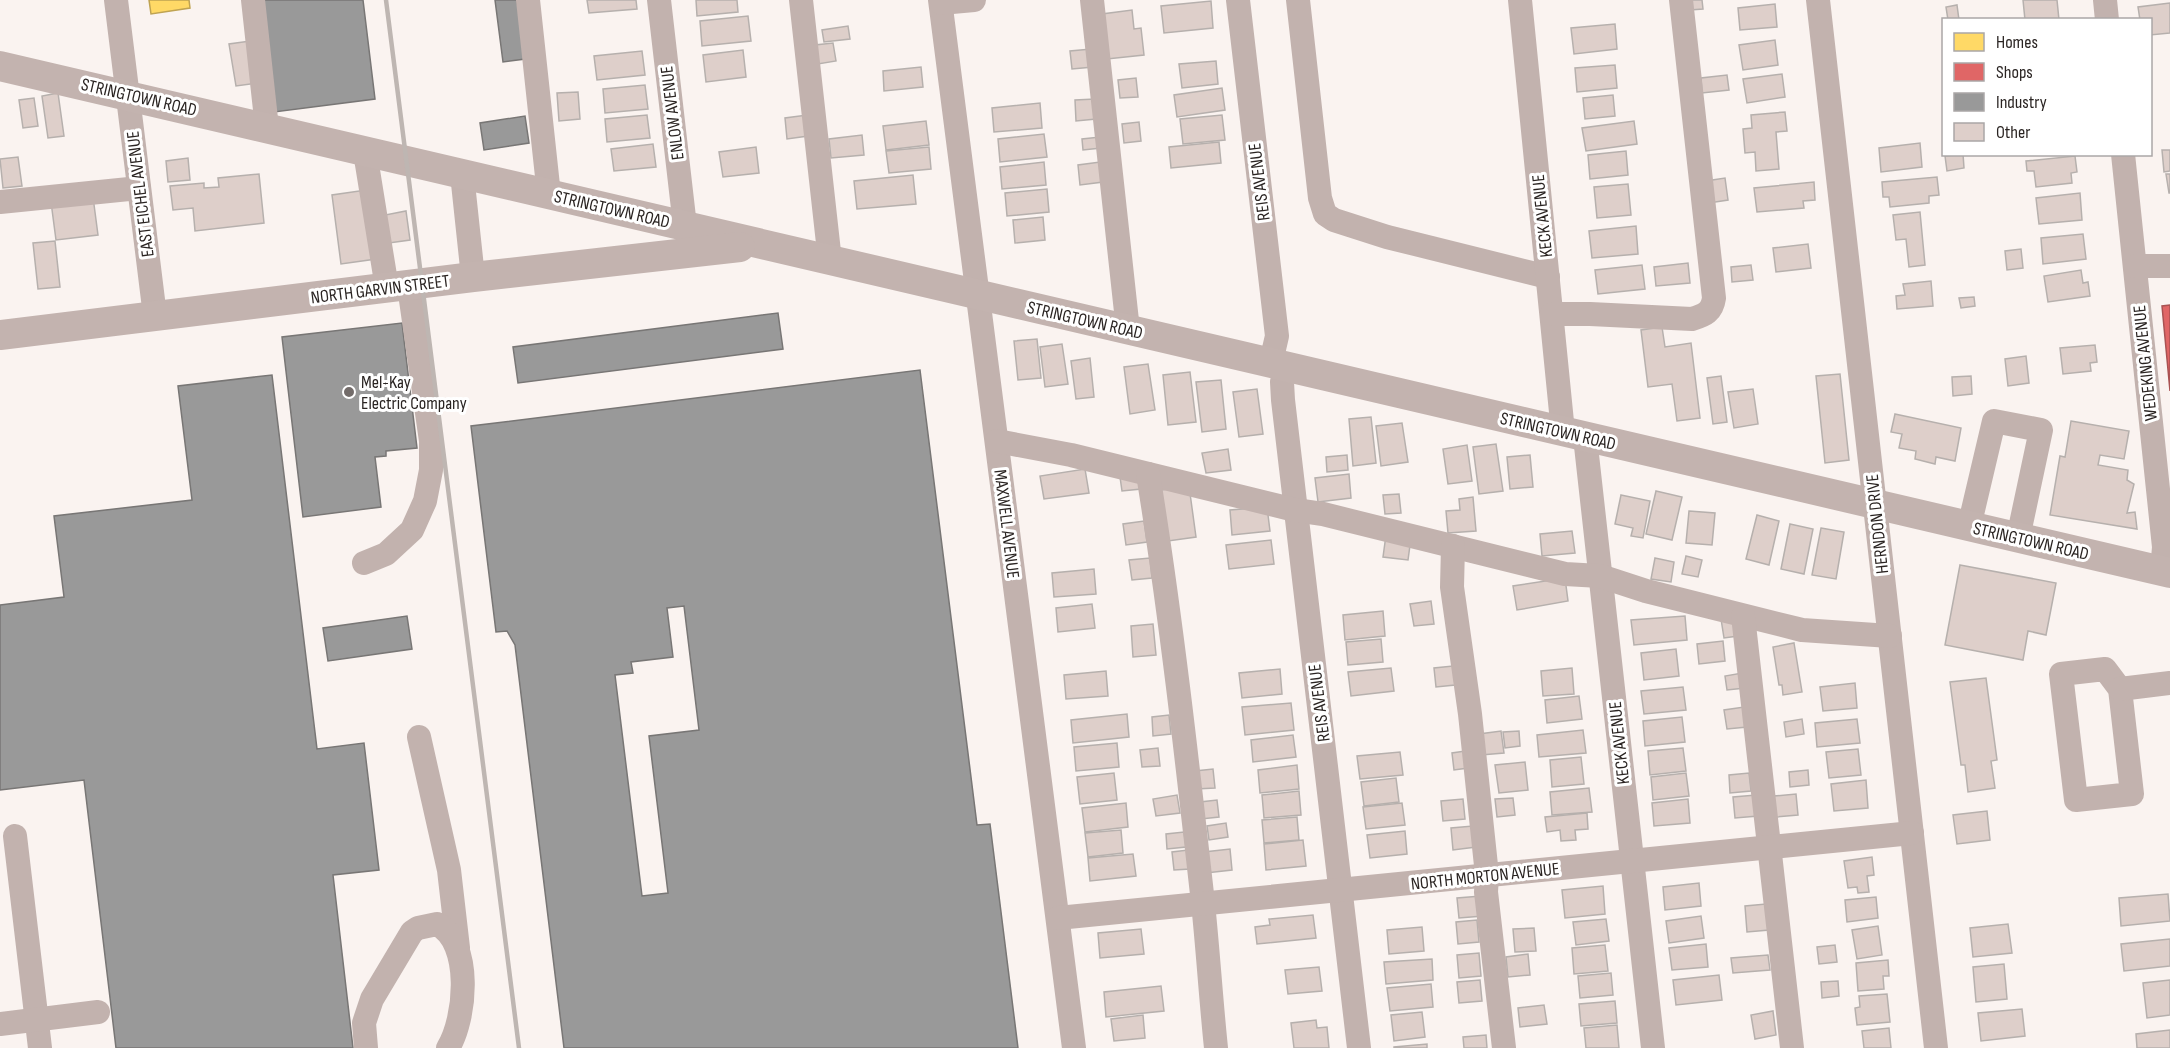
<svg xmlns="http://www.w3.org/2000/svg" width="2170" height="1048" viewBox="0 0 2170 1048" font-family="'Sofia Sans Condensed',sans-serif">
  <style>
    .homes { fill: #ffd966; stroke: #bfa352; stroke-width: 1.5 }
    .shops { fill: #e06666; stroke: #a95252; stroke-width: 1.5 }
    .industry { fill: #999; stroke: #787675; stroke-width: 1.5; fill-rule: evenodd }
    .building { fill: #decfca; stroke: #b6b0ad; stroke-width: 1.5 }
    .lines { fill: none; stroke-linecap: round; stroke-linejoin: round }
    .minor { stroke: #c2b2ae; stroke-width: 24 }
    .major { stroke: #c3b3af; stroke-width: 30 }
    .rail { stroke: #beb6b2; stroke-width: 4.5 }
    .poi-dot { fill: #736c6a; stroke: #fff; stroke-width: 2 }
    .labels { text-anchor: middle; stroke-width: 6; stroke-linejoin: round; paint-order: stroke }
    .street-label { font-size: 18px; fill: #2a2422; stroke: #fff }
    .poi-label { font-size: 18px; fill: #2a2422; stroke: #fff; text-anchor: start }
  </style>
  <rect width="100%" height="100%" fill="#faf3f0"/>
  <polygon class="homes" points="149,0 189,0 190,8 151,14"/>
  <polygon class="shops" points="2170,305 2170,391 2162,306"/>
  <g class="industry">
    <polygon points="261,0 363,0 375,99 274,112"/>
    <polygon points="495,0 517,0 525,59 503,62"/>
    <polygon points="525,116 529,143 484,150 480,123"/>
    <polygon points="778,313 783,349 518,383 513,347"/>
    <polygon points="402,323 417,448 386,451 386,456 375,457 381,507 303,517 282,337"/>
    <path d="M 920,370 L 977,825 L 990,824 L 1018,1048 L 564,1048 L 515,645 L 507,631 L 496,632 L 471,426 ZM 684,606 L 699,730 L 649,736 L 668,893 L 642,896 L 615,675 L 633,673 L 631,662 L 673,657 L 667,608 Z"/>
    <polygon points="272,375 317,749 364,743 379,870 333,875 353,1048 116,1048 84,780 0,790 0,605 64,597 54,516 192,500 178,386"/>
    <polygon points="407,616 412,649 328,661 323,628"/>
  </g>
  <g class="building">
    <polygon points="587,0 636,0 637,9 589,13"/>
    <polygon points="696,0 737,0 738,12 697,16"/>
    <polygon points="1689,0 1702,0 1703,9 1690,10"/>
    <polygon points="2023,0 2057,0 2059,20 2025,20"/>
    <polygon points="1211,1 1213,28 1164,33 1161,6"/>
    <polygon points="2170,3 2170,33 2150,35 2150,20 2140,20 2138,7"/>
    <polygon points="1775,4 1777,27 1740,30 1738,8"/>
    <polygon points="1957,5 1959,20 1948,20 1946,7"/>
    <polygon points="1132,10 1134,29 1141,28 1144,55 1107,59 1102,14"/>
    <polygon points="748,16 751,41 702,46 700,21"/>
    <polygon points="1615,24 1617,49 1574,54 1571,28"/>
    <polygon points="848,26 850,39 824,42 822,30"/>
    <polygon points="1775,40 1778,65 1743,70 1739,45"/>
    <polygon points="250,41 257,83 236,86 229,44"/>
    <polygon points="833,43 836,61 818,64 815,45"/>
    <polygon points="1091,49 1093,67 1072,69 1070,51"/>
    <polygon points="743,50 746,77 706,82 703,55"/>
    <polygon points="642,51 645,75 597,80 594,56"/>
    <polygon points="1216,61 1218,84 1182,88 1179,64"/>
    <polygon points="1615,65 1617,88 1577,92 1575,68"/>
    <polygon points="921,67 923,87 884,91 883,71"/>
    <polygon points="1782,74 1785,97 1747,103 1743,79"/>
    <polygon points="1727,75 1729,90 1702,93 1701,78"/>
    <polygon points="1136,78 1138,97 1120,98 1118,80"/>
    <polygon points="645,85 648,109 605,113 603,89"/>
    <polygon points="1222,88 1225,110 1177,117 1174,95"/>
    <polygon points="578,92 580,119 559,121 557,93"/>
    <polygon points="58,93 64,136 48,138 42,96"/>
    <polygon points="1613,95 1615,116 1585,119 1583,98"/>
    <polygon points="34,98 38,126 23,128 19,100"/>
    <polygon points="1095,99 1096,119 1076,121 1075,100"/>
    <polygon points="1040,103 1042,128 994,132 992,108"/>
    <polygon points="1785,112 1787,131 1776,132 1779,169 1756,171 1755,152 1745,153 1743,129 1752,128 1751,115"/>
    <polygon points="647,115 650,138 607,142 605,119"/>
    <polygon points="807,115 808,136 787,139 785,118"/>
    <polygon points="1222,115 1225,140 1183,144 1180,119"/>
    <polygon points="926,121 929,145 886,150 883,126"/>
    <polygon points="1634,121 1637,144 1586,151 1582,128"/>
    <polygon points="1139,122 1141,141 1124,143 1122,124"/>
    <polygon points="1044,134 1047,157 1000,162 998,139"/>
    <polygon points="862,135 864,155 831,158 829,139"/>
    <polygon points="1100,137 1101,148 1083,150 1082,139"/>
    <polygon points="1219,142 1221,163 1171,168 1169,147"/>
    <polygon points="1920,143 1922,167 1881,172 1879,148"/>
    <polygon points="653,144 656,167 614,171 611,149"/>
    <polygon points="756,147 759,173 723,177 719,152"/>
    <polygon points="929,147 931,169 889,173 886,151"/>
    <polygon points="2162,150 2170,150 2170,171 2164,172"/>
    <polygon points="1626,151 1628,175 1590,179 1588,155"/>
    <polygon points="1963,154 1964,168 1947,171 1945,156"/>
    <polygon points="2075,156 2077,172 2071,173 2072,183 2036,187 2034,171 2027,171 2026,161"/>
    <polygon points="18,157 22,186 3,188 0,159"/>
    <polygon points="188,158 190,180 168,182 166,161"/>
    <polygon points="1044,162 1046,185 1002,189 1000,167"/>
    <polygon points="1100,162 1103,182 1080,185 1078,165"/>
    <polygon points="259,174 264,223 195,231 193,208 173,210 170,186 204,183 204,188 219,187 218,178"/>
    <polygon points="2166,174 2170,174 2170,193 2169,193"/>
    <polygon points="913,175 916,204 857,209 854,181"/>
    <polygon points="1937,177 1939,195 1929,196 1929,203 1890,207 1889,197 1883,197 1882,182"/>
    <polygon points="1725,178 1728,200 1709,203 1706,181"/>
    <polygon points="1814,182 1815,200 1803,201 1804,208 1757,212 1754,188"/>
    <polygon points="1628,184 1631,215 1597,218 1594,187"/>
    <polygon points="1047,189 1049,212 1007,216 1005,193"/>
    <polygon points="366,190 376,259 341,264 332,195"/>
    <polygon points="2080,193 2082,220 2039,224 2036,198"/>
    <polygon points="93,197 98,235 56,240 51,202"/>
    <polygon points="406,211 410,240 389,243 385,215"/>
    <polygon points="1920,212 1925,265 1909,267 1906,239 1896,240 1893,215"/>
    <polygon points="1043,217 1045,240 1015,243 1013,220"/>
    <polygon points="1636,226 1638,254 1592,258 1589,231"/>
    <polygon points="2083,234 2086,259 2043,264 2041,238"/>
    <polygon points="55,241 60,287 38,289 33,243"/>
    <polygon points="1808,244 1811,268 1776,272 1773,248"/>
    <polygon points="2021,249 2023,268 2007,270 2005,251"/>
    <polygon points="1688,263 1690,283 1656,286 1654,267"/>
    <polygon points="1642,265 1645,289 1598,294 1595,270"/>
    <polygon points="1751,265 1753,280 1732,282 1731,267"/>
    <polygon points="2081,270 2083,283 2088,282 2090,296 2048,302 2044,276"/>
    <polygon points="1931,281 1933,306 1897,309 1896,296 1905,295 1903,284"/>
    <polygon points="1974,297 1975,306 1961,308 1959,298"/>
    <polygon points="1662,327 1665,347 1691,343 1700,418 1677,421 1672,384 1648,387 1641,330"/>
    <polygon points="1037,339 1041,378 1018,380 1014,341"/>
    <polygon points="1062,344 1068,384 1045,387 1040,347"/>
    <polygon points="2095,345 2097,362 2090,363 2091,371 2063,374 2060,348"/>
    <polygon points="2026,356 2029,383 2008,386 2005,359"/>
    <polygon points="1090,358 1094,397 1076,399 1071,361"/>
    <polygon points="1148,364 1155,410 1130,414 1124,367"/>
    <polygon points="1190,372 1196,422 1168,425 1163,375"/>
    <polygon points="1840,374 1849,460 1825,463 1816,376"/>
    <polygon points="1721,376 1727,422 1713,424 1707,378"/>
    <polygon points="1971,376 1972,394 1953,396 1952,377"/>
    <polygon points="1221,380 1226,429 1202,432 1196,382"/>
    <polygon points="1257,389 1263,434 1239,437 1233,392"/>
    <polygon points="1753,389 1758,424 1734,428 1728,392"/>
    <polygon points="1895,414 1961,428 1955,461 1936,457 1935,464 1915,459 1916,451 1899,448 1902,434 1891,432"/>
    <polygon points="1371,417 1376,463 1353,466 1349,419"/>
    <polygon points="2071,421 2129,431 2124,459 2100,455 2098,465 2128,470 2127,480 2134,484 2127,513 2135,512 2137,529 2050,515 2060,456 2065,457"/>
    <polygon points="1402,423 1408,462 1381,466 1376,426"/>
    <polygon points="1496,444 1503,491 1479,494 1473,447"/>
    <polygon points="1467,445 1472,481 1448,484 1443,449"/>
    <polygon points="1228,449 1231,470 1206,473 1202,453"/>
    <polygon points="1347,455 1348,470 1327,472 1326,457"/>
    <polygon points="1530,455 1533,487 1510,489 1507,457"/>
    <polygon points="1085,469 1089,493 1044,499 1040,476"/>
    <polygon points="1139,474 1141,489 1122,491 1120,477"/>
    <polygon points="1349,474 1351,498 1318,502 1315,478"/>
    <polygon points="1189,486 1196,537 1168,541 1161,490"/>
    <polygon points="1656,491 1682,497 1672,540 1646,534"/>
    <polygon points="1399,494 1401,513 1385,514 1383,495"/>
    <polygon points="1621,495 1650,501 1643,538 1631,536 1633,528 1615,524"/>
    <polygon points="1473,497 1476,531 1448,533 1446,511 1460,510 1459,499"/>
    <polygon points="1267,507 1270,531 1232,535 1230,510"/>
    <polygon points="1689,511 1715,513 1712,545 1686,543"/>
    <polygon points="1757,515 1779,521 1769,565 1746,559"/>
    <polygon points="1144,521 1147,542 1126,545 1123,524"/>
    <polygon points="1790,524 1813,529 1804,574 1781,569"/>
    <polygon points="1821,528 1844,532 1836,579 1812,575"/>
    <polygon points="1572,531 1575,553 1542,556 1540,534"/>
    <polygon points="1386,535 1411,538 1408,560 1383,557"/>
    <polygon points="1271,540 1274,564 1229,569 1226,545"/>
    <polygon points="1686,556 1702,560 1698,577 1682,574"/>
    <polygon points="1150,558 1152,578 1132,580 1129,560"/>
    <polygon points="1655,558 1674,562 1671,582 1651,579"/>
    <polygon points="1960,565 2056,583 2046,635 2028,631 2023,660 1945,645"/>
    <polygon points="1094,569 1096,594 1054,597 1052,573"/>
    <polygon points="1565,578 1568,601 1517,610 1513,586"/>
    <polygon points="1431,601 1434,624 1414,626 1410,604"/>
    <polygon points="1092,604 1095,628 1058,632 1056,608"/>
    <polygon points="1383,611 1385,636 1345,640 1343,615"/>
    <polygon points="1685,616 1687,640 1634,645 1631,620"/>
    <polygon points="1735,617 1738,636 1724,638 1721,619"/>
    <polygon points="1153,624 1156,655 1133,657 1131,626"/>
    <polygon points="1381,639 1383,662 1348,665 1346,642"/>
    <polygon points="1723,641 1725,661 1699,664 1697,644"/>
    <polygon points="1794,643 1802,692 1783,695 1782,685 1779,685 1773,647"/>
    <polygon points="1676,649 1679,676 1644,680 1641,653"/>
    <polygon points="1453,666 1455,685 1436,687 1434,668"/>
    <polygon points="1391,668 1394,691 1351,696 1348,672"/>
    <polygon points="1572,668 1574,694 1543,696 1541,671"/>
    <polygon points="1280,669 1282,694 1242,698 1239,673"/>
    <polygon points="1106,671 1108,696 1066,699 1064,675"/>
    <polygon points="1742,673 1745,688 1727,690 1725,676"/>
    <polygon points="1986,678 1997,760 1991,761 1995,788 1968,792 1965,765 1961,765 1950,682"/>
    <polygon points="1855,683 1857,708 1823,711 1820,687"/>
    <polygon points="1683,687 1686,710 1644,714 1641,691"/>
    <polygon points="1579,696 1582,719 1547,723 1545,700"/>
    <polygon points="1291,703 1294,730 1245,735 1242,707"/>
    <polygon points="1744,707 1747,727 1727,729 1724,710"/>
    <polygon points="1127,714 1129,737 1073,743 1071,720"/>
    <polygon points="1169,715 1171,734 1153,736 1152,717"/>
    <polygon points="1682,717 1685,742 1645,746 1643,721"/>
    <polygon points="1802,719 1804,734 1786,737 1784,722"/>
    <polygon points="1857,719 1860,743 1817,747 1815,723"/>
    <polygon points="1583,730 1586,753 1539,757 1537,735"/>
    <polygon points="1501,731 1504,753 1481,755 1479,734"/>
    <polygon points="1519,731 1520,746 1505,748 1503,732"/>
    <polygon points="1293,735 1296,757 1253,762 1251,740"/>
    <polygon points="1117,743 1119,767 1076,771 1074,747"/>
    <polygon points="1158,748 1160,766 1142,767 1140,750"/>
    <polygon points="1683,748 1686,771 1650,775 1648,751"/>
    <polygon points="1858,749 1861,775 1829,778 1826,752"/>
    <polygon points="1465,751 1468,768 1454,770 1452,753"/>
    <polygon points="1400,752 1403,775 1360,779 1357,756"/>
    <polygon points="1581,757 1584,784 1552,787 1550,760"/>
    <polygon points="1525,762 1528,790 1499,793 1495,765"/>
    <polygon points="1297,765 1299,789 1260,793 1258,770"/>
    <polygon points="1213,769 1215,788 1196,789 1195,771"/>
    <polygon points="1808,770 1809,785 1790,787 1789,772"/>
    <polygon points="1114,773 1117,800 1080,804 1077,777"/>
    <polygon points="1686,773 1689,796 1653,800 1651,777"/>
    <polygon points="1749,773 1751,791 1730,793 1729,775"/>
    <polygon points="1396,778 1399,802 1364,806 1361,782"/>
    <polygon points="1866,780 1868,808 1834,811 1831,784"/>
    <polygon points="1589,788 1592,812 1552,815 1550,792"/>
    <polygon points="1299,791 1301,815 1264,818 1262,795"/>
    <polygon points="1796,794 1798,815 1776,817 1774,796"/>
    <polygon points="1177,795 1180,813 1156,816 1153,799"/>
    <polygon points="1756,795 1758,816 1735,818 1733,797"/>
    <polygon points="1513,798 1515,815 1497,817 1495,799"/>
    <polygon points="1463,799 1465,819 1443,821 1441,801"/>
    <polygon points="1688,799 1690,823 1654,826 1652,803"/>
    <polygon points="1217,800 1219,817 1201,819 1200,802"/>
    <polygon points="1126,803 1128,827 1085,832 1082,808"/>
    <polygon points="1402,803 1405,825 1366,829 1363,807"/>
    <polygon points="1987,811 1990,840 1957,844 1953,815"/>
    <polygon points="1587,813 1588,829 1575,830 1576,840 1561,841 1560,830 1547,832 1545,817"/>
    <polygon points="1297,817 1299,840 1264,843 1262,820"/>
    <polygon points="1226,823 1228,837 1209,840 1207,826"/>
    <polygon points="1473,826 1476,847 1453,850 1451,828"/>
    <polygon points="1121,830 1123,853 1088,857 1085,833"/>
    <polygon points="1405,831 1407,854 1370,858 1367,835"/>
    <polygon points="1184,832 1186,847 1167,849 1166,834"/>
    <polygon points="1303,840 1306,866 1266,870 1264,844"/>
    <polygon points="1230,849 1232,870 1206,873 1204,852"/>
    <polygon points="1188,850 1190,869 1174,870 1172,852"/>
    <polygon points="1133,854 1136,876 1090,881 1088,858"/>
    <polygon points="1872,857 1874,875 1867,876 1869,892 1858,893 1857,887 1848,888 1844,861"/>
    <polygon points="1699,883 1701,906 1665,910 1663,887"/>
    <polygon points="1603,886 1605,914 1565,918 1562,890"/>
    <polygon points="2168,894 2170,921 2121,926 2119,898"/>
    <polygon points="1481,896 1483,916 1459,918 1457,898"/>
    <polygon points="1876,897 1878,918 1847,922 1845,900"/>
    <polygon points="1766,904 1769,930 1747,932 1745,906"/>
    <polygon points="1313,915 1316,938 1257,944 1255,927 1270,925 1269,919"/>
    <polygon points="1701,916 1704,938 1669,943 1666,921"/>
    <polygon points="1606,919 1609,941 1576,945 1573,922"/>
    <polygon points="1477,920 1479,942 1458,944 1456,922"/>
    <polygon points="2008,924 2012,953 1973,957 1970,928"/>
    <polygon points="1878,926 1882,955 1857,959 1852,930"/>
    <polygon points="1422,927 1424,951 1389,954 1387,930"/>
    <polygon points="1534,928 1536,951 1515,952 1513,929"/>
    <polygon points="1141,929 1144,954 1100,958 1098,933"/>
    <polygon points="2170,939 2170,966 2124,971 2121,944"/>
    <polygon points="1706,944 1708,967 1672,970 1669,948"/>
    <polygon points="1605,945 1608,971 1574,974 1572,948"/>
    <polygon points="1835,945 1837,962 1819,964 1817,947"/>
    <polygon points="1479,953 1481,976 1459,978 1457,955"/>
    <polygon points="1528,954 1530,975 1508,977 1506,957"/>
    <polygon points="1768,955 1770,970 1733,973 1731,958"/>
    <polygon points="1432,959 1433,980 1386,984 1384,962"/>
    <polygon points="1888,960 1889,976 1883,976 1884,989 1858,991 1856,963"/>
    <polygon points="2004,964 2007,999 1976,1002 1973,967"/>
    <polygon points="1319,967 1322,991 1288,994 1285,970"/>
    <polygon points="1611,973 1613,995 1580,998 1578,976"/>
    <polygon points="1719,975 1722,1000 1676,1005 1673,980"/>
    <polygon points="1480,980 1482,1001 1459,1003 1457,982"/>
    <polygon points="2170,980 2170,1015 2147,1018 2143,983"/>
    <polygon points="1838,981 1839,996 1822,998 1821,982"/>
    <polygon points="1431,984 1433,1007 1390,1011 1387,988"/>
    <polygon points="1161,986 1164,1011 1106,1017 1104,992"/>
    <polygon points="1887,994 1890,1022 1857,1025 1855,1008 1860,1007 1859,996"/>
    <polygon points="1615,1001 1617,1023 1581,1026 1579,1004"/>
    <polygon points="1544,1005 1547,1024 1520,1027 1518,1008"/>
    <polygon points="2022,1009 2025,1036 1981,1041 1978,1013"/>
    <polygon points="1773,1011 1776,1035 1755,1039 1751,1015"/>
    <polygon points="1422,1012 1425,1037 1394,1041 1391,1015"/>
    <polygon points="1143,1015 1145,1038 1114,1041 1111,1019"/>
    <polygon points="1316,1020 1317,1028 1327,1027 1329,1048 1294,1048 1291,1023"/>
    <polygon points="1617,1025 1619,1048 1586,1048 1584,1028"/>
    <polygon points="1889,1028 1891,1048 1864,1048 1862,1031"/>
    <polygon points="2170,1030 2170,1048 2137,1048 2136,1034"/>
    <polygon points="1486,1035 1487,1048 1464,1048 1463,1037"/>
    <polygon points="1427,1044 1427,1048 1394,1048 1394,1047"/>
  </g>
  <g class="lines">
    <g class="minor">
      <polyline points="116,0 155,316"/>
      <polyline points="253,0 267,128"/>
      <polyline points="528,0 549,195"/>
      <polyline points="659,0 685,226"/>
      <polyline points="801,0 830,261"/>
      <polyline points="940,0 1074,1048"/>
      <polyline points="1092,0 1128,330"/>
      <polyline points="1238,0 1277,336 1274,349 1268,362"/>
      <polyline points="1298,0 1320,198 1325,214 1334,220 1387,237 1548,277"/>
      <polyline points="1520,0 1563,432"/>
      <polyline points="1818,0 1936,1048"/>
      <polyline points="2105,0 2107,20"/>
      <polyline points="941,3 974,0"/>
      <polyline points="365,152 387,288"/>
      <polyline points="2123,154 2164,547 2162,571"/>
      <polyline points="462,174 473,277"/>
      <polyline points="0,202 139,188"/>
      <polyline points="2135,266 2170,266"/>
      <path d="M 1552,314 L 1590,314 L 1692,319 C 1705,315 1712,312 1714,298 L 1681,0"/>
      <polyline points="1300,370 1286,372 1282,382 1283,400 1359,1048"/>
      <polyline points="1585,437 1653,1048"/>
      <polyline points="997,441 1071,455 1295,510 1323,514 1565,574 1600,576 1646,591 1802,630 1890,636"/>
      <path d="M 1148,474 C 1171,616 1187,760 1203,903 C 1208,951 1211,1000 1216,1048"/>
      <polyline points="1969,527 1994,421 2041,430 2018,538"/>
      <polyline points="1453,546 1452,587 1470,714 1487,875 1486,892 1504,1048"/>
      <polyline points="364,563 386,554 412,530 425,501 431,470 431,441 409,286"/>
      <polyline points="1743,616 1792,1048"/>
      <polygon points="2105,669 2120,689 2132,794 2076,800 2061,674"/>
      <polyline points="2120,689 2170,683"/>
      <polyline points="419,737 449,870 458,948"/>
      <polyline points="15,836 40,1048"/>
      <polyline points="1058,918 1912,833"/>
      <polyline points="0,1024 98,1012"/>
      <path d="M 366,1048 L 364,1023 L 372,999 L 412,932 L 418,928 L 437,924 C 473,942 466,1019 448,1048"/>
    </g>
    <g class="major">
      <polyline points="0,66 2170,573"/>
      <polyline points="0,335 473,277 740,247"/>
    </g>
    <polyline class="rail" points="386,0 519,1048"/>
  </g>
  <circle class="poi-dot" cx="349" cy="392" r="6"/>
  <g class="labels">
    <g class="street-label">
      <text transform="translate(139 97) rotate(13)" y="6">STRINGTOWN ROAD</text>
      <text transform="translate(672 113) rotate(-97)" y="6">ENLOW AVENUE</text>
      <text transform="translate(1259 182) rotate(-97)" y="6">REIS AVENUE</text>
      <text transform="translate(140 194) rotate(-97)" y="6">EAST EICHEL AVENUE</text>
      <text transform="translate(612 209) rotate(13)" y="6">STRINGTOWN ROAD</text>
      <text transform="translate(1542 216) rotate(-96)" y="6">KECK AVENUE</text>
      <text transform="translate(380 289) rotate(-7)" y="6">NORTH GARVIN STREET</text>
      <text transform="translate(1085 320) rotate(13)" y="6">STRINGTOWN ROAD</text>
      <text transform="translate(2145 363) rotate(-96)" y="6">WEDEKING AVENUE</text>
      <text transform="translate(1558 431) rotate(13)" y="6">STRINGTOWN ROAD</text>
      <text transform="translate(1007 524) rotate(83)" y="6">MAXWELL AVENUE</text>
      <text transform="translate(1877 524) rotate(-96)" y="6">HERNDON DRIVE</text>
      <text transform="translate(2031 541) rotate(13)" y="6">STRINGTOWN ROAD</text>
      <text transform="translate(1319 703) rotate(-97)" y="6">REIS AVENUE</text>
      <text transform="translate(1619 743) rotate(-96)" y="6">KECK AVENUE</text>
      <text transform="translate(1485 876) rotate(-6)" y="6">NORTH MORTON AVENUE</text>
    </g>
    <g class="poi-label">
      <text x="361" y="388">Mel-Kay<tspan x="361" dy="21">Electric Company</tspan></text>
    </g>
  </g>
  <rect x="1942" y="18" width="210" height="138" fill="#ffffff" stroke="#aaa7a7" stroke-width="1.5"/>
  <rect x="1954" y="33" width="30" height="18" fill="#ffd966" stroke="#aaa7a7" stroke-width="1.5"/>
  <text x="1996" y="48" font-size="18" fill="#2a2422">Homes</text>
  <rect x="1954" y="63" width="30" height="18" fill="#e06666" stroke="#aaa7a7" stroke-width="1.5"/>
  <text x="1996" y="78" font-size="18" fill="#2a2422">Shops</text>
  <rect x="1954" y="93" width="30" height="18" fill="#999999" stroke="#aaa7a7" stroke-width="1.5"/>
  <text x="1996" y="108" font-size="18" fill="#2a2422">Industry</text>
  <rect x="1954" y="123" width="30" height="18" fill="#decfca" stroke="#aaa7a7" stroke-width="1.5"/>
  <text x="1996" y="138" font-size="18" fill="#2a2422">Other</text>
</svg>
